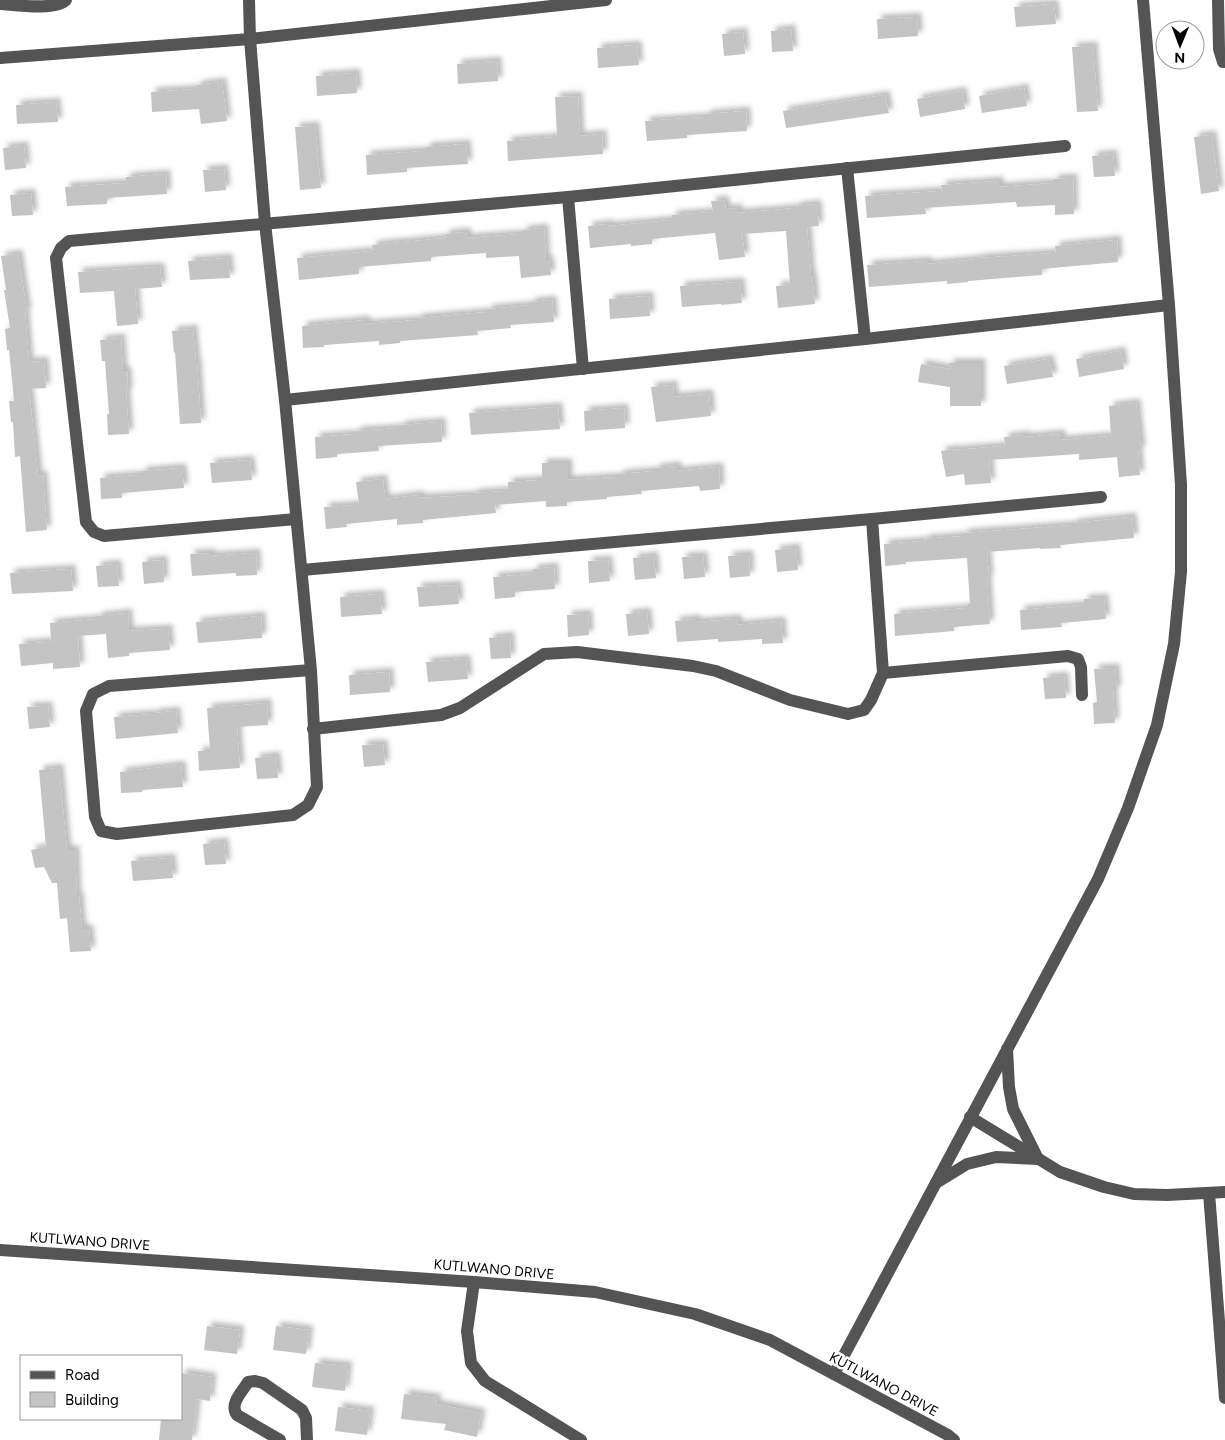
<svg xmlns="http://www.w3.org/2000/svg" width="1225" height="1440" viewBox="0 0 1225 1440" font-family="Figtree,sans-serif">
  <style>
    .building { fill: #c4c4c4; filter: url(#shadow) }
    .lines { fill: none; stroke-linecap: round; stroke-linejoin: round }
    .minor { stroke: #545454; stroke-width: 12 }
    .labels { text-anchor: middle; stroke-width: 5; stroke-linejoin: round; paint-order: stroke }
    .street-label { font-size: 14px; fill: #000; stroke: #fff }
  </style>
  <defs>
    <filter id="shadow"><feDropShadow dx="4.5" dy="-4.5" stdDeviation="2.5" flood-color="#0004"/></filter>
  </defs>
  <rect width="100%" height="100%" fill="#fff"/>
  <g class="building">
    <polygon points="1054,4 1056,24 1016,27 1014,7"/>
    <polygon points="917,17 918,36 878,39 877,19"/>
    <polygon points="791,29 793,51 772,52 771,31"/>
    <polygon points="743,32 745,54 724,56 722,34"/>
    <polygon points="637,45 639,65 598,68 597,48"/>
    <polygon points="1093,46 1098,111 1077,112 1072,47"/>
    <polygon points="497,61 498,81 458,84 457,64"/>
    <polygon points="356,73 357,93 317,96 316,76"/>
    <polygon points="222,82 227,121 201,124 199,109 152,112 151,92 197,89 197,85"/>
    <polygon points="1024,88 1027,106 982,113 979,96"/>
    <polygon points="962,91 965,109 920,117 917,99"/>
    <polygon points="885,95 889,113 786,128 783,111"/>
    <polygon points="578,96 580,136 602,134 603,154 508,161 507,141 557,137 555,97"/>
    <polygon points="56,102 58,122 17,124 16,105"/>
    <polygon points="746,111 747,131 687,135 687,138 647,141 645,121 706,117 706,114"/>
    <polygon points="315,126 321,188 300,190 295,127"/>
    <polygon points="1212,135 1219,191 1201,194 1194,137"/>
    <polygon points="466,144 468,164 407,168 407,172 367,175 366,155 426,151 426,147"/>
    <polygon points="24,146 26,168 5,170 3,148"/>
    <polygon points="1113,154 1115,176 1094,177 1092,156"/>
    <polygon points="224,169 226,190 205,192 203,170"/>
    <polygon points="166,174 167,194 107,198 107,204 67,206 65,187 126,183 126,177"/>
    <polygon points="1073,178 1074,214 1055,215 1055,205 1017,207 1016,202 925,208 926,214 867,218 865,196 942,191 941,185 999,181 999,187 1054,183 1054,179"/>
    <polygon points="31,193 33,215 12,216 10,195"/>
    <polygon points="724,200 726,209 738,208 738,213 797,208 796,206 817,204 819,226 807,227 811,276 812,276 815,304 778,308 776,286 790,285 786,231 742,234 745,257 719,260 715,233 652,239 652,244 631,246 631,244 590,248 588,226 609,224 609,226 672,220 672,215 713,212 711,201"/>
    <polygon points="544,228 546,260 549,260 551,275 521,278 519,256 486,258 486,253 431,257 431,261 359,267 359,274 299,280 297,258 373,251 372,245 446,238 445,234 466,232 467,238 523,234 523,230"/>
    <polygon points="1117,240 1118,262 1042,269 1042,275 968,281 968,282 947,284 947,281 869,287 867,265 928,261 928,264 979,259 979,258 1056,253 1055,246"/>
    <polygon points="18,254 27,312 25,312 29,362 44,361 46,388 29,389 38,476 43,475 47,530 26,532 20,456 15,457 13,422 11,422 9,401 14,401 9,350 7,350 5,329 10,328 4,290 6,290 1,256"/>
    <polygon points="228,258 230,278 190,280 188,261"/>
    <polygon points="160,267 162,287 135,289 138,324 117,326 114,291 80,293 78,272"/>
    <polygon points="740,282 742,303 721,305 721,304 682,307 680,286"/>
    <polygon points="649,296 650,316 610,319 609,299"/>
    <polygon points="552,300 554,322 510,325 511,328 477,331 478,335 400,341 400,343 379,345 379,341 324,345 324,347 303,348 302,326 366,320 366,324 418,320 418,318 488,312 488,309 531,305 531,302"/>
    <polygon points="193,329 196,363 197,363 201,423 180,424 175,352 174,353 172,331"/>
    <polygon points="121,338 123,371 127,371 128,392 126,393 129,434 108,435 107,414 109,414 105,361 102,361 100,340"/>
    <polygon points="1121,351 1124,369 1079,377 1076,359"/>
    <polygon points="1049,359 1053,377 1007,384 1004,366"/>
    <polygon points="949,363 981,363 981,406 950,406 950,387 918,382 921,364 949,369"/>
    <polygon points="673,385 674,397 709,394 711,416 656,422 651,387"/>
    <polygon points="1136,403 1141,450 1138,451 1140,475 1119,477 1117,457 1079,460 1079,454 989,460 991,483 965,485 964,474 946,477 941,451 955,449 955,450 1005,446 1004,437 1025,435 1025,437 1061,434 1061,440 1111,436 1109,406"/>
    <polygon points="558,407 560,429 471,435 469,413"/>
    <polygon points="624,408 625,428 585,431 584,411"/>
    <polygon points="441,422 442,442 378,446 379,451 337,454 337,457 316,459 315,437 356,434 356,431 401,428 401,425"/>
    <polygon points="250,460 252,480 212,483 210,463"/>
    <polygon points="542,463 568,463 568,480 619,477 619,474 656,471 656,468 677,466 677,471 719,467 720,489 700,491 699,486 641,491 642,494 607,497 607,499 567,502 567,506 546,507 546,501 495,505 496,513 423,520 423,523 397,525 397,519 346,524 347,527 326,529 324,507 359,505 356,482 383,479 385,499 420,495 420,498 474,495 474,493 508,491 508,482 542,480"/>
    <polygon points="182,468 184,488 122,493 122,498 101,499 100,478 142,475 142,471"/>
    <polygon points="1132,517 1134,538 1060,545 1061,548 1040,549 1040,548 987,552 989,579 987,579 990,624 954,627 954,631 895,636 894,614 968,608 968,604 970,604 967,558 906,562 906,564 885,566 884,544 925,541 924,539 964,536 964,533 1074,525 1074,523"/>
    <polygon points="796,548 798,570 777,572 775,550"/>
    <polygon points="211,553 211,556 256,553 257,575 236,576 236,573 192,576 190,554"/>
    <polygon points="749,555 750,576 730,578 728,556"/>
    <polygon points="654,556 656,578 635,580 633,558"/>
    <polygon points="703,556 705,577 684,579 682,557"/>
    <polygon points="163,560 164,582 144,584 142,562"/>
    <polygon points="608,560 610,581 589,583 588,561"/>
    <polygon points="117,564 119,586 98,587 96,566"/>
    <polygon points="554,567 555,589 515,592 515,597 495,599 493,577 533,574 533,569"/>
    <polygon points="71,569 73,591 12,594 10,573"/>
    <polygon points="457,585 459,604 419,607 417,587"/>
    <polygon points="380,594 382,614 341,617 340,597"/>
    <polygon points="1104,598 1106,619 1061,623 1062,627 1021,630 1020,610 1084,605 1084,599"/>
    <polygon points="647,612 649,634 628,636 626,614"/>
    <polygon points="128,613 129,631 168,629 170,650 129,653 129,656 108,658 106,634 78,636 80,667 53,669 53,663 21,666 19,644 51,642 50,623 98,619 98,616"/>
    <polygon points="588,614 589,635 568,637 567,615"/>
    <polygon points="261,616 262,638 198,643 196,622"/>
    <polygon points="696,619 696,622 737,619 738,625 781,621 783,643 762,644 762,639 718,642 718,639 677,642 675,621"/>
    <polygon points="510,636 511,658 491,659 489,638"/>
    <polygon points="466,659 468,679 428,682 426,662"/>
    <polygon points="1115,668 1117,690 1113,690 1115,723 1094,724 1093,703 1097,702 1094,669"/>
    <polygon points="389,672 390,692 350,695 349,675"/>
    <polygon points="1064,676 1066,698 1045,699 1043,678"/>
    <polygon points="267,703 268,725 237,727 240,768 199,771 198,751 210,751 207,708"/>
    <polygon points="48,706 50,727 29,729 27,707"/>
    <polygon points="176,711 178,733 116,739 114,717 155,714 155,713"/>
    <polygon points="383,744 385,765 364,767 362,745"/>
    <polygon points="276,756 278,778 257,779 255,758"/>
    <polygon points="181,765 183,787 142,790 142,792 121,793 120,772"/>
    <polygon points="59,768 67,850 75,850 77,896 79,896 82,929 89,929 91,951 70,952 67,918 60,919 57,883 52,883 44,867 35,868 31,850 46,847 39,770"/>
    <polygon points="224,842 226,864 205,865 203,844"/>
    <polygon points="171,858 173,878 133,881 131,861"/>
    <polygon points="207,1326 240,1330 237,1354 204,1350"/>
    <polygon points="276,1326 309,1330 306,1354 273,1350"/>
    <polygon points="315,1363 348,1366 345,1391 312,1387"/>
    <polygon points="181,1373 212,1377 210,1401 197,1399 192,1440 159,1440 161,1419 181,1421"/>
    <polygon points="404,1394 437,1398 436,1404 481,1413 477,1437 444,1430 446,1424 401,1419"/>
    <polygon points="338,1407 370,1411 367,1435 335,1431"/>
  </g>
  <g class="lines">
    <g class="minor">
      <polyline points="249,0 250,39 265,223 285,400 311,670 317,787 308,805 293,815 117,834 101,831 95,817 86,711 93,694 109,686 311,670"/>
      <polyline points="1218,0 1219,49 1223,62 1225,62"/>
      <path d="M 0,4 C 16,5 55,11 66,0"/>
      <polyline points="0,58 250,39 606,0"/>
      <polyline points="847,168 865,339"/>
      <polyline points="568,197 583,369"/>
      <polyline points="285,400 865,339 1169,305"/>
      <polyline points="296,519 104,536 94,532 86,522 56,258 61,248 69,241 568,197 1065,146"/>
      <polyline points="872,519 883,673 1068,656 1078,659 1081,667 1082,695"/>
      <polyline points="302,570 872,519 1101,497"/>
      <polyline points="313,729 441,715 460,708 544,654 577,652 693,666 716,671 790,700 848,714 864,710 871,700 883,673"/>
      <polyline points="970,1117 1060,1172 1104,1187 1134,1194 1167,1195 1225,1192"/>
      <polyline points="936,1183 967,1164 996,1157 1038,1159 1013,1109 1009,1087 1007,1049"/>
      <polyline points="1209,1193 1225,1398"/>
      <polyline points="0,1250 474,1282 595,1292 695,1314 770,1340 948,1435 954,1440"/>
      <polyline points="474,1282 467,1331 471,1363 485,1381 581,1440"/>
      <polyline points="834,1374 1098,879 1128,808 1157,725 1174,644 1181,572 1181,485 1169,305 1143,0"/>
      <path d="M 280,1440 L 237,1415 C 229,1404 242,1392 248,1382 L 255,1381 L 263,1383 L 302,1410 L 306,1418 L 307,1440"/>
    </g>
  </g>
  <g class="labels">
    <g class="street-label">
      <text transform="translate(90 1241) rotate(4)" y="5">KUTLWANO DRIVE</text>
      <text transform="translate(494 1269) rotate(5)" y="5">KUTLWANO DRIVE</text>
      <text transform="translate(884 1384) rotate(28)" y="5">KUTLWANO DRIVE</text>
    </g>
  </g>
  <rect x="20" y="1355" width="162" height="65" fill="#ffffff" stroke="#999999"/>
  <rect x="30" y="1371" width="25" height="8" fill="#545454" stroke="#999999"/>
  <text x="65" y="1380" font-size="15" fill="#000000">Road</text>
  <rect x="30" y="1392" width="25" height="15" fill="#c4c4c4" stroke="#999999"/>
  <text x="65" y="1405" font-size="15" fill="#000000">Building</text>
  <g transform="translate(1180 45) rotate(181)"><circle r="24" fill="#ffffff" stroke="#999999"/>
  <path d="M0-4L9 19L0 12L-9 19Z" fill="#000000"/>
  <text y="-8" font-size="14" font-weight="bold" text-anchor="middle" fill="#000000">N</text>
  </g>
</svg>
